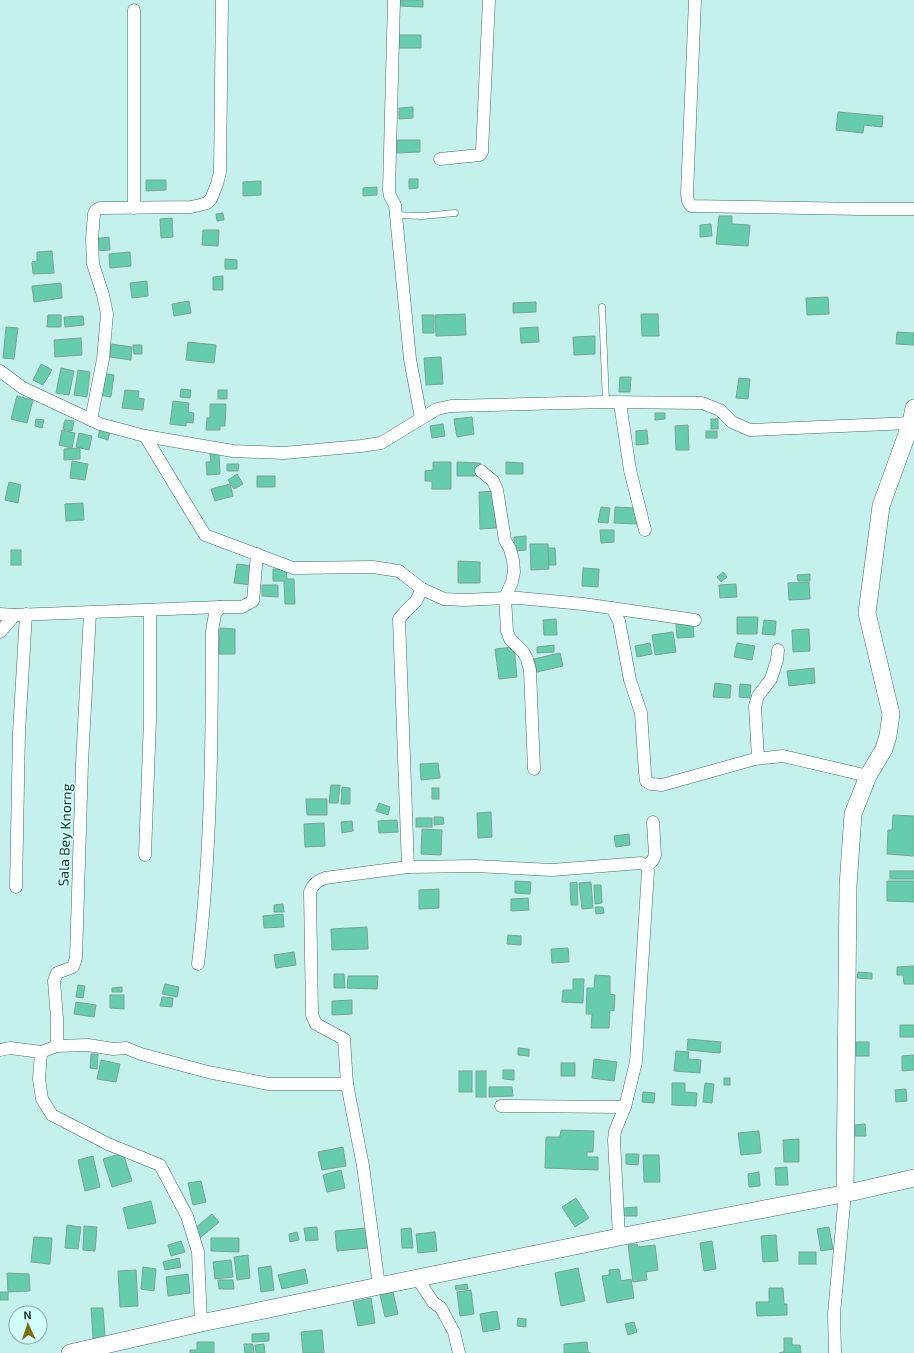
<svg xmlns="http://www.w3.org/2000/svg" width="914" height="1353" viewBox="0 0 914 1353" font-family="'Exo 2',sans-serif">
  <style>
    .building { fill: #65cdac; stroke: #7da395 }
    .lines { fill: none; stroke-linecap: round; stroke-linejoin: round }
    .lane-casing { stroke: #426c68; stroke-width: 7 }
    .street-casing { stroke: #426c68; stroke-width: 13 }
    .secondary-casing { stroke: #426c68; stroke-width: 18 }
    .lane { stroke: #fff; stroke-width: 6 }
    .street { stroke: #fff; stroke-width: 12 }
    .secondary { stroke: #fff; stroke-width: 17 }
    .labels { text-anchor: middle; stroke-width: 3; stroke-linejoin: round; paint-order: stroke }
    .street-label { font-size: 14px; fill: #1f312f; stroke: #d1fffa }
  </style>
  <rect width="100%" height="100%" fill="#c4f1ec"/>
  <g class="building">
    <polygon points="399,0 423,0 423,7 399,6"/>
    <polygon points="398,35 421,35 421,48 399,48"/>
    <polygon points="413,107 413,118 399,119 399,108"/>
    <polygon points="838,112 883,116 882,127 864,125 863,133 836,130"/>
    <polygon points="397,140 420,140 420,152 397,153"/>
    <polygon points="409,179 418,179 418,188 409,189"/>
    <polygon points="146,180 166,180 166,190 146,191"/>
    <polygon points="261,181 261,195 243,196 243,182"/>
    <polygon points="377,187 377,195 363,196 363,188"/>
    <polygon points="223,213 224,220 217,221 216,214"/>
    <polygon points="719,216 732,216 732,224 750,225 748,246 716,244"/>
    <polygon points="172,218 173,237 161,238 160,219"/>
    <polygon points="711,224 712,236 700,237 700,225"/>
    <polygon points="203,230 219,230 218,246 202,245"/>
    <polygon points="109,237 110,250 95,251 94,239"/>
    <polygon points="52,251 54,273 33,274 32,262 37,261 37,252"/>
    <polygon points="130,252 131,266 110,268 109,254"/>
    <polygon points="225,259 237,260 237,269 225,269"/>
    <polygon points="223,276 223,290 213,290 213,277"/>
    <polygon points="147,281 148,296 132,298 130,283"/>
    <polygon points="61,283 62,298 34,302 32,286"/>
    <polygon points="828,297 829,314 807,315 806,298"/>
    <polygon points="189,301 191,313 174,316 172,304"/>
    <polygon points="536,302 536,312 513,313 513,303"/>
    <polygon points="465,314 466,335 436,336 435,315"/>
    <polygon points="641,314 658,314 659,336 642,336"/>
    <polygon points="48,315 61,315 61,327 47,327"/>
    <polygon points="422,315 434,315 434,333 423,333"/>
    <polygon points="83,316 84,325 65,327 64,317"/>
    <polygon points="6,327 18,328 14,359 3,358"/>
    <polygon points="538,327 539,342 521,343 520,328"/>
    <polygon points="897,332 914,333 914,345 896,344"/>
    <polygon points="595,336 595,354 574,355 573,337"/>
    <polygon points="81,338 82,355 55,357 54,340"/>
    <polygon points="188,342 216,345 214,363 186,360"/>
    <polygon points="111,344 132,347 131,360 110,357"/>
    <polygon points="133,345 142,345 142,354 134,354"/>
    <polygon points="441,357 443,384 426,385 424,358"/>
    <polygon points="41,364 52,370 43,385 33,380"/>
    <polygon points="61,368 74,371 69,395 56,393"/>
    <polygon points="78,370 90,372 87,397 74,395"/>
    <polygon points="101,373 114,375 111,397 98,395"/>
    <polygon points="620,377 631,377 630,392 619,392"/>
    <polygon points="739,378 750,379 748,399 736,398"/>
    <polygon points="181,389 191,390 190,398 180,397"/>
    <polygon points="125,390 139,391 138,398 144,399 143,410 122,408"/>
    <rect x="218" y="390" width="9" height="9"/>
    <polygon points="17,396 33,400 27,423 11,419"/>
    <polygon points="173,401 189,403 188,412 194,413 193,423 186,422 186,426 170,424"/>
    <polygon points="210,404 226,404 225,426 220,426 220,430 206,430 207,418 210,418"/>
    <polygon points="655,413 665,413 665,419 655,420"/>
    <polygon points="472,417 474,434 457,437 454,419"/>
    <polygon points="36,419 44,420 42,428 35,426"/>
    <rect x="711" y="419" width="7" height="10"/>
    <polygon points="65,420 74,421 72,431 63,429"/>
    <polygon points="443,424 445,436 432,438 430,426"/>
    <polygon points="688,425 689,450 676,450 675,426"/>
    <polygon points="100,429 110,431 108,440 98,437"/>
    <polygon points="62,430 75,433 72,448 59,445"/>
    <polygon points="647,430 648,444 636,445 636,431"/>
    <rect x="706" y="431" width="11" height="7"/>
    <polygon points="79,433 92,436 89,450 76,447"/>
    <polygon points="80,448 80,459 64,460 64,449"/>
    <polygon points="219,453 220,474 207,475 206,462 211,462 210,454"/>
    <polygon points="72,461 88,464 85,480 70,478"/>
    <polygon points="433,462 451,462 451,489 432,489 432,481 425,481 425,471 433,470"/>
    <polygon points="457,462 480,463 479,476 457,476"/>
    <polygon points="506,462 523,463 523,474 506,474"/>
    <polygon points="227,464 239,464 238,471 227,471"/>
    <polygon points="237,474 243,484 234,489 228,480"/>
    <rect x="257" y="476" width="18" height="11"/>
    <polygon points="9,482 21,485 18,503 5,500"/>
    <polygon points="230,484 233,496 215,501 211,489"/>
    <polygon points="496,491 496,528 480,529 479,492"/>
    <polygon points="83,503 84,520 66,521 65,504"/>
    <polygon points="601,507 610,508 608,523 598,522"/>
    <polygon points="615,507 637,508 637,524 614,523"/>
    <polygon points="600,530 614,530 614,542 601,543"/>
    <polygon points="526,536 526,550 514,551 514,537"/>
    <polygon points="530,544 548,544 549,569 531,570"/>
    <polygon points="548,548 555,548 556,565 549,565"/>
    <rect x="11" y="550" width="10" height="15"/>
    <polygon points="458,561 480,562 480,583 458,583"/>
    <polygon points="237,564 254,566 252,585 234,583"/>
    <polygon points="583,568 599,569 598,587 582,586"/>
    <polygon points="273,569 286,569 287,579 294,579 295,604 285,604 284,581 273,581"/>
    <polygon points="723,572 727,577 721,582 717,577"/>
    <polygon points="810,574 810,581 798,581 797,575"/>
    <polygon points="809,582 810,599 789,600 788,583"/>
    <polygon points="736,584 737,597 720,598 719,585"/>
    <polygon points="262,585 278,585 278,597 262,596"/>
    <polygon points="737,617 758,617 757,634 737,634"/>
    <polygon points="556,619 557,635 544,635 543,620"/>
    <polygon points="764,620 776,621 775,635 762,634"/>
    <polygon points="693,623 694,637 677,638 676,624"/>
    <polygon points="220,628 235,629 235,654 219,654"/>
    <polygon points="809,629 810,651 793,652 792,630"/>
    <polygon points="673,632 676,652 655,655 652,635"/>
    <polygon points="650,643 652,654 637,657 635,646"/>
    <polygon points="737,643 755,646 752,660 734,657"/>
    <polygon points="554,645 554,652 537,653 537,647"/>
    <polygon points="514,647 517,677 499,679 495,649"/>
    <polygon points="560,653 563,666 537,672 534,659"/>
    <polygon points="814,668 815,683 789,686 787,671"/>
    <polygon points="715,683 731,685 730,698 713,697"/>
    <polygon points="740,684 751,685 750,698 739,697"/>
    <polygon points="438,763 440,778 421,780 420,764"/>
    <polygon points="331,785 340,785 338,803 329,803"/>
    <polygon points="342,787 350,788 350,804 341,804"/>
    <rect x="432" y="788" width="7" height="11"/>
    <polygon points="306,799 327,799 327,815 307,815"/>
    <polygon points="379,803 390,807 388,815 376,811"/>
    <polygon points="491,812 492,837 478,838 477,813"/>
    <polygon points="893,815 914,816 914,856 887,854 888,830 892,830"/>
    <polygon points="434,817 443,817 444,824 434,825"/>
    <rect x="416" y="818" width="16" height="9"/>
    <polygon points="397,820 398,832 379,833 378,821"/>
    <polygon points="352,821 353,831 342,833 341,822"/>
    <polygon points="324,823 325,846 305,847 304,824"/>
    <polygon points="422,829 442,830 441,855 421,854"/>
    <polygon points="629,834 630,845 616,847 614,836"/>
    <rect x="890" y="871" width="24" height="8"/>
    <polygon points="515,881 531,882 530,894 515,893"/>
    <polygon points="887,881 914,881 914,902 887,901"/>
    <polygon points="577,882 578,905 571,905 570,883"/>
    <polygon points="591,882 593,908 582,909 579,883"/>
    <polygon points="594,885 601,885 602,903 595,904"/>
    <polygon points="439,889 439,908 419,909 419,890"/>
    <polygon points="528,898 529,910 511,911 511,899"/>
    <polygon points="283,904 284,912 274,912 274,905"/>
    <polygon points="595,907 603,907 604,913 596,914"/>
    <polygon points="283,914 284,927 264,928 263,916"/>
    <polygon points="367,927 368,949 332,950 331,929"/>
    <polygon points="508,935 521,936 521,945 507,944"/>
    <polygon points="568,948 569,962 552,963 551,949"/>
    <polygon points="294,952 296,965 276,968 274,955"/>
    <polygon points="914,966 914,984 904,984 903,975 897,975 897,967"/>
    <polygon points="858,972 872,973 872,979 857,978"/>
    <polygon points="334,974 344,974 345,988 334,988"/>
    <polygon points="595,975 610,976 610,994 615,995 614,1011 610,1010 609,1028 591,1028 592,1014 586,1014 587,988 594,988"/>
    <polygon points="348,976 378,976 377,989 347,988"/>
    <polygon points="573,979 584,979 583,1003 562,1002 563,990 573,990"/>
    <polygon points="165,984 179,987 177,997 162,994"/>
    <polygon points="78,985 85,986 83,998 76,997"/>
    <polygon points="122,987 122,992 112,992 112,988"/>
    <polygon points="110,995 124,995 124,1009 110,1008"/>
    <polygon points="162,997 173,998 172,1007 160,1006"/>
    <polygon points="352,1000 352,1014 332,1015 332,1001"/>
    <polygon points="76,1002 96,1005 94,1017 74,1014"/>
    <rect x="900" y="1025" width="14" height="12"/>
    <polygon points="688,1039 721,1042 720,1053 687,1050"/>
    <rect x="856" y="1042" width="13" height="14"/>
    <polygon points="518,1048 529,1049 529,1056 518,1055"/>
    <polygon points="676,1051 689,1052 688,1059 701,1060 700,1073 674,1071"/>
    <polygon points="91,1054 98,1054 97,1069 90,1068"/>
    <polygon points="914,1055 914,1070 902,1071 902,1056"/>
    <polygon points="594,1059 617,1062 614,1081 592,1078"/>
    <polygon points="101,1060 120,1064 116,1082 97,1079"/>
    <rect x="561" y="1063" width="14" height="13"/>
    <polygon points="503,1070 514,1070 514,1080 503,1079"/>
    <rect x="459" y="1071" width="13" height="21"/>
    <rect x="476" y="1071" width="10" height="26"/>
    <rect x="724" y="1078" width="6" height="7"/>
    <polygon points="672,1083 685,1083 685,1092 697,1093 696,1106 672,1105"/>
    <polygon points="705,1083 714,1084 712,1103 703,1102"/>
    <polygon points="489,1087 512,1087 513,1096 489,1097"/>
    <polygon points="906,1089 907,1101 896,1102 895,1090"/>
    <polygon points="643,1092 655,1093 654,1103 642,1102"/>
    <polygon points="865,1124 866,1136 855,1136 855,1125"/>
    <polygon points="561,1130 594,1131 593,1152 587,1152 587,1157 598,1157 598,1170 545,1168 546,1137 560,1137"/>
    <polygon points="759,1131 761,1153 741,1155 738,1133"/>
    <polygon points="799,1139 799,1162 784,1162 783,1140"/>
    <polygon points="343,1147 346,1166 322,1170 318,1152"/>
    <polygon points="123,1153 132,1181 112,1187 103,1159"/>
    <polygon points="626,1154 639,1154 638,1165 626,1164"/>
    <polygon points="643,1155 659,1155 660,1182 644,1182"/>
    <polygon points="93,1156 100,1187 85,1191 78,1160"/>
    <polygon points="787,1167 788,1185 776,1185 775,1168"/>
    <polygon points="341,1170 345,1188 327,1192 323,1175"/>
    <polygon points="759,1172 760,1186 749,1187 748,1174"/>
    <polygon points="201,1181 206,1202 193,1205 188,1183"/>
    <polygon points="576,1198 589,1218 575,1227 562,1207"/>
    <polygon points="151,1201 156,1223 128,1229 123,1208"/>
    <polygon points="637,1207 637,1216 623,1216 623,1208"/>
    <polygon points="212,1214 219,1222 200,1238 193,1230"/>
    <polygon points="67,1225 81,1227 78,1249 65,1248"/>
    <polygon points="84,1226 97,1227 95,1251 83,1250"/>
    <polygon points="317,1227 318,1240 306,1241 304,1228"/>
    <polygon points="829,1227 833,1249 821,1251 817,1229"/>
    <polygon points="366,1228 368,1248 337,1251 335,1231"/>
    <polygon points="411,1228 413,1248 402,1248 401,1229"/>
    <polygon points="297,1232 299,1240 290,1242 289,1234"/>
    <polygon points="435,1232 437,1251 418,1253 416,1234"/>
    <polygon points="776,1235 778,1261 763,1262 761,1236"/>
    <polygon points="34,1237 52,1238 50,1264 31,1262"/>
    <polygon points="211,1238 239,1238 239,1252 211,1251"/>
    <polygon points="181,1241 185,1252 171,1256 168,1245"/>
    <polygon points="712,1241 716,1269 704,1271 700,1243"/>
    <polygon points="637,1244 638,1247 655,1245 658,1270 646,1272 647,1280 633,1282 628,1245"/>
    <rect x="799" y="1252" width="17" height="12"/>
    <polygon points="248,1255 250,1278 237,1280 234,1257"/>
    <polygon points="179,1258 181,1267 165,1270 163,1262"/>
    <polygon points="231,1260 233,1277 215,1279 213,1262"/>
    <polygon points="271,1266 274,1290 261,1292 258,1268"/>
    <polygon points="143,1267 156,1269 154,1291 141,1289"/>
    <polygon points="578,1268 585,1301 561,1306 555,1273"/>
    <polygon points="305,1269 308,1283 282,1289 278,1275"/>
    <polygon points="619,1269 621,1281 631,1279 634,1298 607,1303 602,1276 609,1275 609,1270"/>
    <polygon points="136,1270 138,1306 120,1307 118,1271"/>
    <polygon points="7,1273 29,1274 30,1291 8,1292"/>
    <polygon points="188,1274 190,1293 168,1296 166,1277"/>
    <polygon points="218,1280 233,1280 234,1289 219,1289"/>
    <polygon points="467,1284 468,1289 456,1290 455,1286"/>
    <polygon points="769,1288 783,1288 784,1304 787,1304 787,1315 757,1316 756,1302 769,1302"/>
    <polygon points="471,1290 474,1314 460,1316 457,1292"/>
    <rect x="0" y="1292" width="8" height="8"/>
    <polygon points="393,1292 398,1314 385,1317 380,1295"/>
    <polygon points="371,1298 375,1323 358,1326 353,1302"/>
    <polygon points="91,1308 103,1308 105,1337 93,1338"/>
    <polygon points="497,1311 500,1329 483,1332 480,1314"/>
    <polygon points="518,1318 526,1319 526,1327 517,1326"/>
    <polygon points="634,1322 637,1332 628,1335 625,1324"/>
    <polygon points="322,1330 324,1353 303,1353 301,1332"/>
    <polygon points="269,1333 269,1341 252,1342 252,1334"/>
    <polygon points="784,1338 792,1338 792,1345 800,1345 801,1353 779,1353 784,1352"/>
    <polygon points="197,1342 214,1342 214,1353 190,1353 190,1350 197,1350"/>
    <polygon points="587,1342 588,1353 591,1353 564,1353 564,1344"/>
    <polygon points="244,1344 253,1344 254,1353 245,1353"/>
    <polygon points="264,1344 265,1353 256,1353 255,1345"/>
  </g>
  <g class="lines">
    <defs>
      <g id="lane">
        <polyline points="396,215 422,216 455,213"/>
        <polyline points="602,307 606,402"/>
      </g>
      <g id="street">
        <polyline points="394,0 389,190 390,196 395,205 410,359 421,418"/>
        <polyline points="695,0 687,194 688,201 691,206 861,209 914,209"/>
        <polyline points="134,10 134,208"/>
        <polyline points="440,159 480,155 482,152 489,0"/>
        <polyline points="0,371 23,388 100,424 145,436 233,451 284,453 361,446 381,443 437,409 451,406 606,402 702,403 720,410 732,422 750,430 911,423"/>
        <polyline points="620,403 630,470 645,530"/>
        <polyline points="91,420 103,359 107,314 103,295 93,264 92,239 94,214 96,210 100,208 191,207 200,205 207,203 211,199 217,184 220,172 222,0"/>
        <polyline points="145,436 205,535 293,568 373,567 399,571 422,589 444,599 465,600 505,598 519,598 583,604 695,620"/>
        <polyline points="481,471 493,481 497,490 505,540 510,549 513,560 514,572 512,582 505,598 507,631 510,639 523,652 527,659 530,670 534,769"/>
        <polyline points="612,608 619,621 630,680 641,713 645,773 646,781 651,784 662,785 755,759 783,756 868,776"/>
        <polyline points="0,614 15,615 220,607 242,607 253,601 257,554"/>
        <polyline points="0,632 15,615"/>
        <polyline points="758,758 755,706 758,696 771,679 777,660 778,650"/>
        <polyline points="145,855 150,719 150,610"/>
        <polyline points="647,866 653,860 655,855 653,822"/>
        <polyline points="408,867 399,619 404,613 416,601 422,589"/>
        <polyline points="16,887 19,732 26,614"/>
        <path d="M 198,964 C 211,854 212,742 212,631 L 215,614 L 220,607"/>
        <polyline points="57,1046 57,1018 54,981 57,973 73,967 76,958 82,763 90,613"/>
        <polyline points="0,1050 10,1048 41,1052 57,1046 88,1045 113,1049 126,1048 141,1054 208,1072 269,1084 347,1084"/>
        <polyline points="41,1052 39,1079 42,1099 52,1115 108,1144 160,1165 187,1216 198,1252 201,1323"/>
        <polyline points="501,1106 625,1107"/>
        <polyline points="417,1278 433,1302 441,1308 448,1321 454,1332 459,1353"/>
        <path d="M 379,1286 L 363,1166 L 347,1084 L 344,1039 L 316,1024 L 312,1015 L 310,892 C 313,884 317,881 325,878 L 408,867 L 475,866 L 552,870 L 641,863 L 647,866 L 648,871 L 636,1062 L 625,1107 L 615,1131 L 614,1140 L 619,1237"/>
        <polyline points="835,1353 834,1314 845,1193"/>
      </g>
      <g id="secondary">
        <polyline points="845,1193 848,886 853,814 868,776 884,749 888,736 891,714 867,613 881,506 911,423 914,408"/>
        <polyline points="70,1353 201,1323 379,1286 619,1237 853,1192 914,1178"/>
      </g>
    </defs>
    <use href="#lane" class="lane-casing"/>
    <use href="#street" class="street-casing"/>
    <use href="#secondary" class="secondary-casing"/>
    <use href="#lane" class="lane"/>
    <use href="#street" class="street"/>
    <use href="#secondary" class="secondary"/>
  </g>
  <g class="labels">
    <g class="street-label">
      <text transform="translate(65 835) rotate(-88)" y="5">Sala Bey Knorng</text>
    </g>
  </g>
  <g transform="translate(28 1325) rotate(357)"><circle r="19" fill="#d1fffa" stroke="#8aada9"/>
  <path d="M0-3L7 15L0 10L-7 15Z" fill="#7e6d09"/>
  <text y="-6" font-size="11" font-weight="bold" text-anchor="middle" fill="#1f312f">N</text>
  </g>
</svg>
